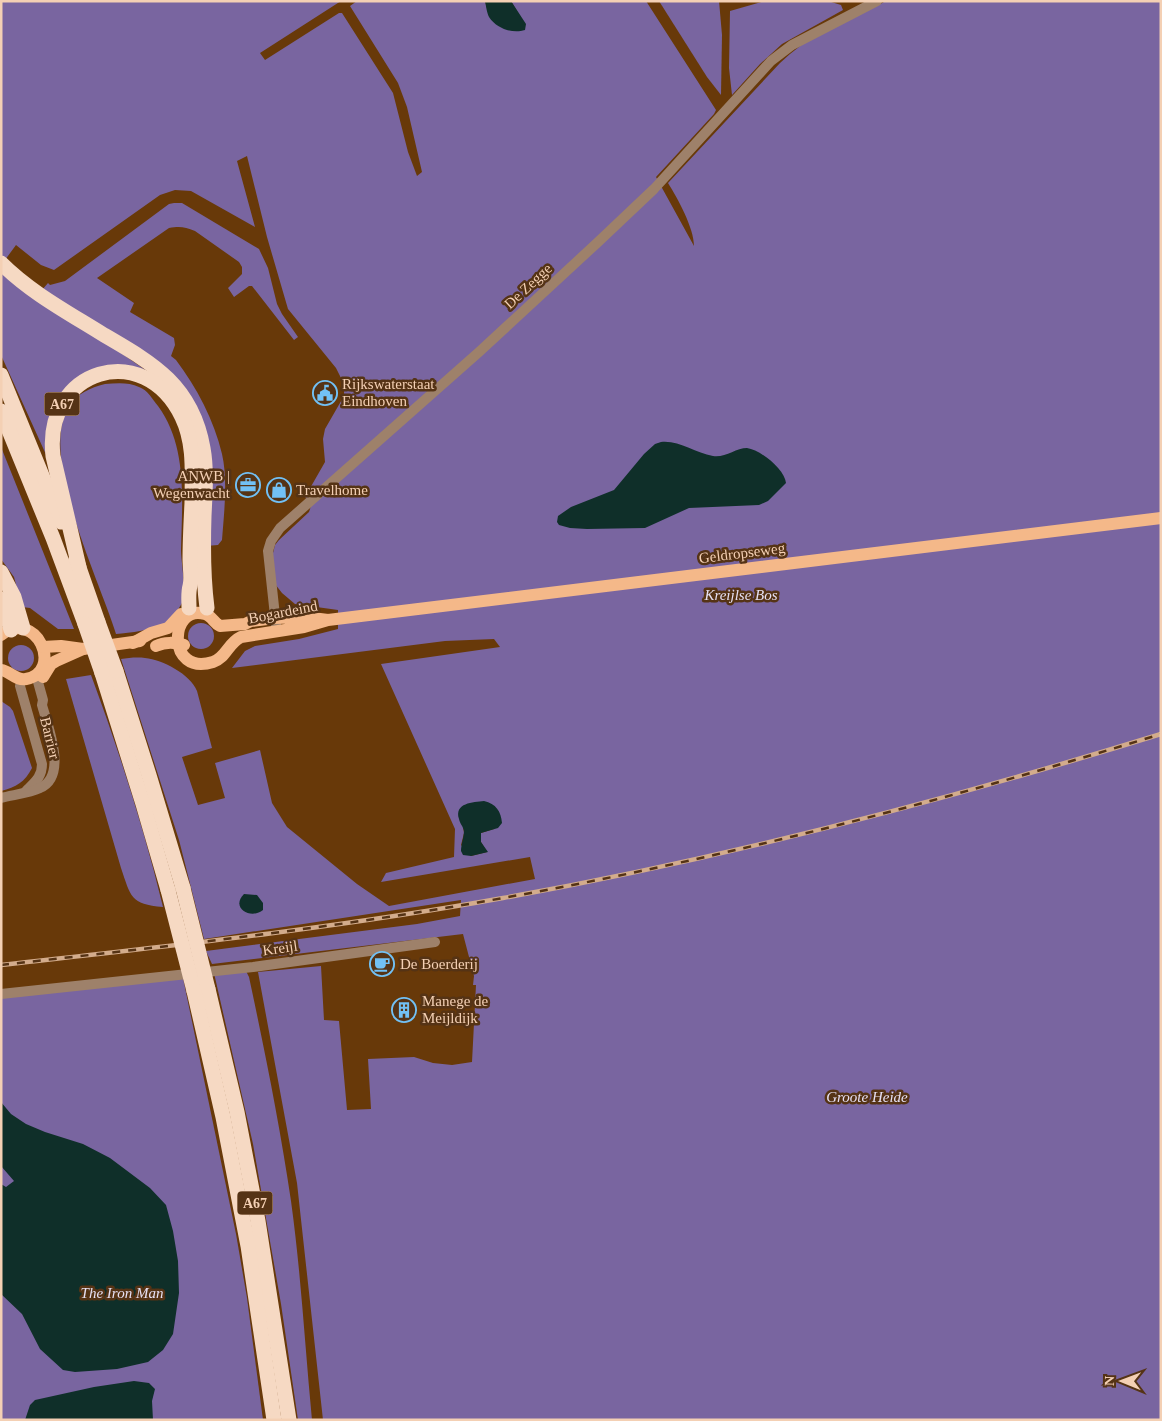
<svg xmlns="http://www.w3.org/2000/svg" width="1162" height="1421" viewBox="0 0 1162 1421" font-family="Georgia,serif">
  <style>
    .green { fill: #7965a0; fill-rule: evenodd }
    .water { fill: #0f2f29 }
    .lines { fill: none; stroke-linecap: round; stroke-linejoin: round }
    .minor { stroke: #9e816a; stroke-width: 10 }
    .major { stroke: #f4b889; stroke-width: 12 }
    .highway { stroke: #f6d9c3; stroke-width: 15 }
    .rail-casing { stroke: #d3ac8c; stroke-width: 4.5 }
    .rail { stroke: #553315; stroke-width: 2.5; stroke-dasharray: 8; stroke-linecap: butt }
    .highway-bridge { stroke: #f6d9c3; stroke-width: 15 }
    .labels { text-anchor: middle; stroke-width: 5; stroke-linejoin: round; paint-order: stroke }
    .shield { fill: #553315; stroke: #c4a184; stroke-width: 1 }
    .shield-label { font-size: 14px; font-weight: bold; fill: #f4d0b4 }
    .street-label { font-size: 15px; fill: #f4d0b4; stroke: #553315 }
    .poi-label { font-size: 15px; fill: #f4d0b4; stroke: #553315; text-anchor: start }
    .park-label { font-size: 15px; font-style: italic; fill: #e6e0f3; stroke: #553315 }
  </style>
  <rect width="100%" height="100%" fill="#683909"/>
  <g class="green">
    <path d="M 1,1 L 341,1 L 260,53 L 265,60 L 339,13 L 342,13 L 393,93 L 408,152 L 417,176 L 422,172 L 407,107 L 398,83 L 350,6 L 357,1 L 485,1 L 489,16 L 524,23 L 511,1 L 646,1 L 716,110 L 714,114 L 656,177 L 694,246 C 694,228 678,199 668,183 L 780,63 L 790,54 L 804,43 L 886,1 L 1161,1 L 1161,1420 L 323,1420 L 297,1183 L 258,972 L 321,966 L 324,1020 L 339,1021 L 347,1110 L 371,1109 L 368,1059 L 414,1057 L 433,1063 L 452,1065 L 472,1062 L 476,985 L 473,985 L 474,976 L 463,934 L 212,964 L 206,951 L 417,924 L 460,916 L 461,900 L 204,939 L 179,840 L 121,659 C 128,658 137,657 145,658 C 163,660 190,674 197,691 L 212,748 L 182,757 L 198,805 L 225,798 L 215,763 L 260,750 L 272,803 L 287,827 L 357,884 L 389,906 L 535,879 L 530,857 L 381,882 L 386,873 L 454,857 L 455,829 L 381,664 L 500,647 L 494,639 L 445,641 L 232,668 L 245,651 L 255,646 L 299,639 L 338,629 L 338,610 L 295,604 L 282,593 L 275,584 L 272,557 L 275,545 L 279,540 L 309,512 L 312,503 L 305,497 L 325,462 L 323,439 L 325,429 L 344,396 L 344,384 L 336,368 L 288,309 L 267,237 L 247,156 L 237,161 L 255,227 L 191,191 L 175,190 L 160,195 L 54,270 L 41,265 L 16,245 L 5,260 L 1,256 ZM 463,827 L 494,829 L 481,833 L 481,842 L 487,852 L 471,856 L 461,845 L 464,833 Z"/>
    <polygon points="659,1 719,1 722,35 721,95 707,77"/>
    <polygon points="765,1 828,1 841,5 843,10 782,44 760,64 732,95 729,68 730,11"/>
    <path d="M 174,203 L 182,203 L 259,249 L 268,268 L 277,304 L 282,314 L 298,337 L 294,340 L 252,286 L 249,286 L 234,297 L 228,288 L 242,274 L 242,267 L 239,262 L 195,231 C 185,227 180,226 169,228 L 97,278 L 134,303 L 130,312 L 174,338 L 175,345 L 171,356 L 176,360 C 197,388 214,420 222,454 C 228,480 224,514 222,540 L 218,545 L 206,546 L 180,389 L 42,290 L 48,283 L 50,285 L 65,281 L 169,204 Z"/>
    <polygon points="1,269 151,374 133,370 70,386 48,459 1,355"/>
    <path d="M 105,384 C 117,383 129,382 139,387 C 148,390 152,399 158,406 C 188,447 182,501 181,550 C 181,562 187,593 182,603 C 178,610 172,619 165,623 C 153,630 130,633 116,634 C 100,581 39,458 68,408 C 77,393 90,388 105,384 Z"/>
    <polygon points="1,447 74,629 58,629 30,608 22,607 14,577 1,559"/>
    <circle cx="201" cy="636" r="13"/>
    <circle cx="21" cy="658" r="13"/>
    <path d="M 91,675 C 119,751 144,828 163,907 C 130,904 131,897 121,868 L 66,679 Z"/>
    <path d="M 1,701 L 10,707 L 13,711 L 32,768 C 25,782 16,787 1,791 Z"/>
    <path d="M 246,971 L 249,977 C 265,1052 280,1126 291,1201 C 301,1273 305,1347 312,1420 L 298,1420 L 281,1304 L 253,1144 L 214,973 Z"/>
    <polygon points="183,978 236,1234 247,1298 263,1420 1,1420 1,997"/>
  </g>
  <g class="water">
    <path d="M 485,1 L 511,1 L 526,24 L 525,30 C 513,34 497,29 489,17 C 487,13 486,6 485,1 Z"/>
    <path d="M 661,442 C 679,440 695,453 713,456 C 725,458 736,448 747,448 C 761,450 785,470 786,483 L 768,501 L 759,505 L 689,508 L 645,528 L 587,529 L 570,528 L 559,525 L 557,522 L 558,516 L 571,507 L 614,490 L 644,454 L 655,444 Z"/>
    <path d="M 484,801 C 496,804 501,811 502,823 L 498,828 L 481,833 L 481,842 L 488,852 L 471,856 L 463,855 L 461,851 C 461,845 464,837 464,831 C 463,826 460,824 459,819 C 454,803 473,802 484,801 Z"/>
    <path d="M 244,894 L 257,895 L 263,903 L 263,910 C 251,920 230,908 244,894 Z"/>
    <polygon points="1,1102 11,1114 26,1124 45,1132 83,1144 110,1158 150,1188 166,1205 173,1231 178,1261 179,1293 173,1334 163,1350 148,1362 117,1369 75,1372 63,1370 40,1349 22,1314 1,1294 1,1184 6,1187 14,1181 1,1166"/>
    <polygon points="134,1381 149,1383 155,1389 152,1401 153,1420 25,1420 30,1405 35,1400 94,1387"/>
  </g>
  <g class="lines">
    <g class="minor">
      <polyline points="276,625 268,551 271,541 280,528 479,352 597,243 654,189 771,61 792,45 877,1"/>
      <path d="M 20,686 L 42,764 C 42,777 35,782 26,791"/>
      <path d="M 1,798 C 12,795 30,793 40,788 C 68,776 48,727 42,705 L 43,700 L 38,682"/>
      <polyline points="1,994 253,967 435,942"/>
    </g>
    <g class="major">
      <path d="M 328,620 L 304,617 L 275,618 L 251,621 L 245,624 L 220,626 C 214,623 212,616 205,614 C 169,603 166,677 213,662 C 226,658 228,643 241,637 L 304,627 L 328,620 L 1161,518"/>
      <path d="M 1,635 C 37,608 64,672 26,679 C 16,681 10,671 1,670"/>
      <polyline points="133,643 151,633 168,628 181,614"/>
      <path d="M 156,646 C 164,642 175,642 184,645"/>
      <polyline points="43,647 61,646 83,649 140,641"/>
      <polyline points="43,677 51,664 56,661 83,649"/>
    </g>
    <g class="highway">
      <path d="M 1,263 C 31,293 69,313 104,335 C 154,364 192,386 203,448 C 207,470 205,494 204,516 C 203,547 203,577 207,608"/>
      <polyline points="1,375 61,522"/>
      <polyline points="1,411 53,538 85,624"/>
      <polyline points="76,559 98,622"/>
      <path d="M 79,567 L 53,456 C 43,369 144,338 182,417 C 195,444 192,474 192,503 C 191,522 190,541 190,560 C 190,567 192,579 190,586 C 188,593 189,600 189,608"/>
      <polyline points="1,572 14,597 23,628"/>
      <polyline points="1,599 3,602 11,630"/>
      <polyline points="116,671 149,775 183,888"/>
      <polyline points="102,673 143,804 168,890"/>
      <polyline points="208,989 237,1112 258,1221 289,1420"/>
      <polyline points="194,991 223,1117 248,1246 274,1420"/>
    </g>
    <defs>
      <path id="rail" d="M 1,965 C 169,946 337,928 503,898 C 726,858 944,801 1161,734"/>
    </defs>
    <use href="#rail" class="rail-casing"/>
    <use href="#rail" class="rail"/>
    <g class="highway-bridge">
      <polyline points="98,622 116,671"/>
      <polyline points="85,624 102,673"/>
      <polyline points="183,888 208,989"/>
      <polyline points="168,890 194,991"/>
    </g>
  </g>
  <defs>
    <symbol id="civic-ring" viewBox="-11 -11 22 22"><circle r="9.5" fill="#553315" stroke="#72c1f5" stroke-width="1.5"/><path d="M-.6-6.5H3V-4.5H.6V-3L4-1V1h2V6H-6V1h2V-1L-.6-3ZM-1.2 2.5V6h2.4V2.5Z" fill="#72c1f5"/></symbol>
    <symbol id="office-ring" viewBox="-11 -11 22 22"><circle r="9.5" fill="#553315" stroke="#72c1f5" stroke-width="1.5"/><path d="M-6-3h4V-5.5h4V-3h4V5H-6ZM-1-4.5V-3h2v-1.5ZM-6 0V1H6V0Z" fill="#72c1f5"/></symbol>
    <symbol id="shop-ring" viewBox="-11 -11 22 22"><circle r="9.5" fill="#553315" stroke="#72c1f5" stroke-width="1.5"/><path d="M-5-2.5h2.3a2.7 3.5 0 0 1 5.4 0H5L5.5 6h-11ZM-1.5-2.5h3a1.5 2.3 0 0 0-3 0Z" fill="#72c1f5"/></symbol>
    <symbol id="cafe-ring" viewBox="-11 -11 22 22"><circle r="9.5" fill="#553315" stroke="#72c1f5" stroke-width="1.5"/><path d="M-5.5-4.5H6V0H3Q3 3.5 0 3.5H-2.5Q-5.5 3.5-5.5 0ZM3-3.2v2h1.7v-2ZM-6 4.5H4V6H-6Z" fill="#72c1f5"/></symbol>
    <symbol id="building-ring" viewBox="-11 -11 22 22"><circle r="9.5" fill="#553315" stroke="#72c1f5" stroke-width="1.5"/><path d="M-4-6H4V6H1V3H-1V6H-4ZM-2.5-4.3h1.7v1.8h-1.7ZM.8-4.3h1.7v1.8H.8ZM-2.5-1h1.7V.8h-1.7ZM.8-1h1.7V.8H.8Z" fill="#72c1f5"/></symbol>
  </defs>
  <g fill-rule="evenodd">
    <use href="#civic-ring" x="311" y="379" width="28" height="28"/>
    <use href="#office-ring" x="234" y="471" width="28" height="28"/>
    <use href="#shop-ring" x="265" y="476" width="28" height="28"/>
    <use href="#cafe-ring" x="368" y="950" width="28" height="28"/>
    <use href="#building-ring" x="390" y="996" width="28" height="28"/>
  </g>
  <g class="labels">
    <g class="shield">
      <rect x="44.5" y="392.5" width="35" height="23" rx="4"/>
      <rect x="237.5" y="1191.5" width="35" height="23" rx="4"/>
    </g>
    <g class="shield-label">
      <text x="62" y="409">A67</text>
      <text x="255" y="1208">A67</text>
    </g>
    <g class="street-label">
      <text transform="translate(528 286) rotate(-43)" y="5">De Zegge</text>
      <text transform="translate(742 553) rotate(-7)" y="5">Geldropseweg</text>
      <text transform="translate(283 612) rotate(-11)" y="5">Bogardeind</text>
      <text transform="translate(50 738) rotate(76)" y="5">Barrier</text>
      <text transform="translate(280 948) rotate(-8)" y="5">Kreijl</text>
    </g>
    <g class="poi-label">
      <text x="342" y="389">Rijkswaterstaat<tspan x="342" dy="17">Eindhoven</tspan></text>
      <text x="230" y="481" text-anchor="end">ANWB |<tspan x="230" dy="17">Wegenwacht</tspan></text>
      <text x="296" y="495">Travelhome</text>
      <text x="400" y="969">De Boerderij</text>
      <text x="422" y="1006">Manege de<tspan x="422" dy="17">Meijldijk</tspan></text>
    </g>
    <g class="park-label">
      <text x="741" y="600">Kreijlse Bos</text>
      <text x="867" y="1102">Groote Heide</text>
      <text x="122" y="1298">The Iron Man</text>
    </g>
  </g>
  <rect width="1162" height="1421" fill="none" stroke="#f4d0b4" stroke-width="5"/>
  <g transform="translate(1122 1381) rotate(271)" stroke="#553315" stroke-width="4" paint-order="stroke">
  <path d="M0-4L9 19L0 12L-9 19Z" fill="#f4d0b4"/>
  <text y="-8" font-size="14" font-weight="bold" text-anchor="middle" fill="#f4d0b4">N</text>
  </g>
</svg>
